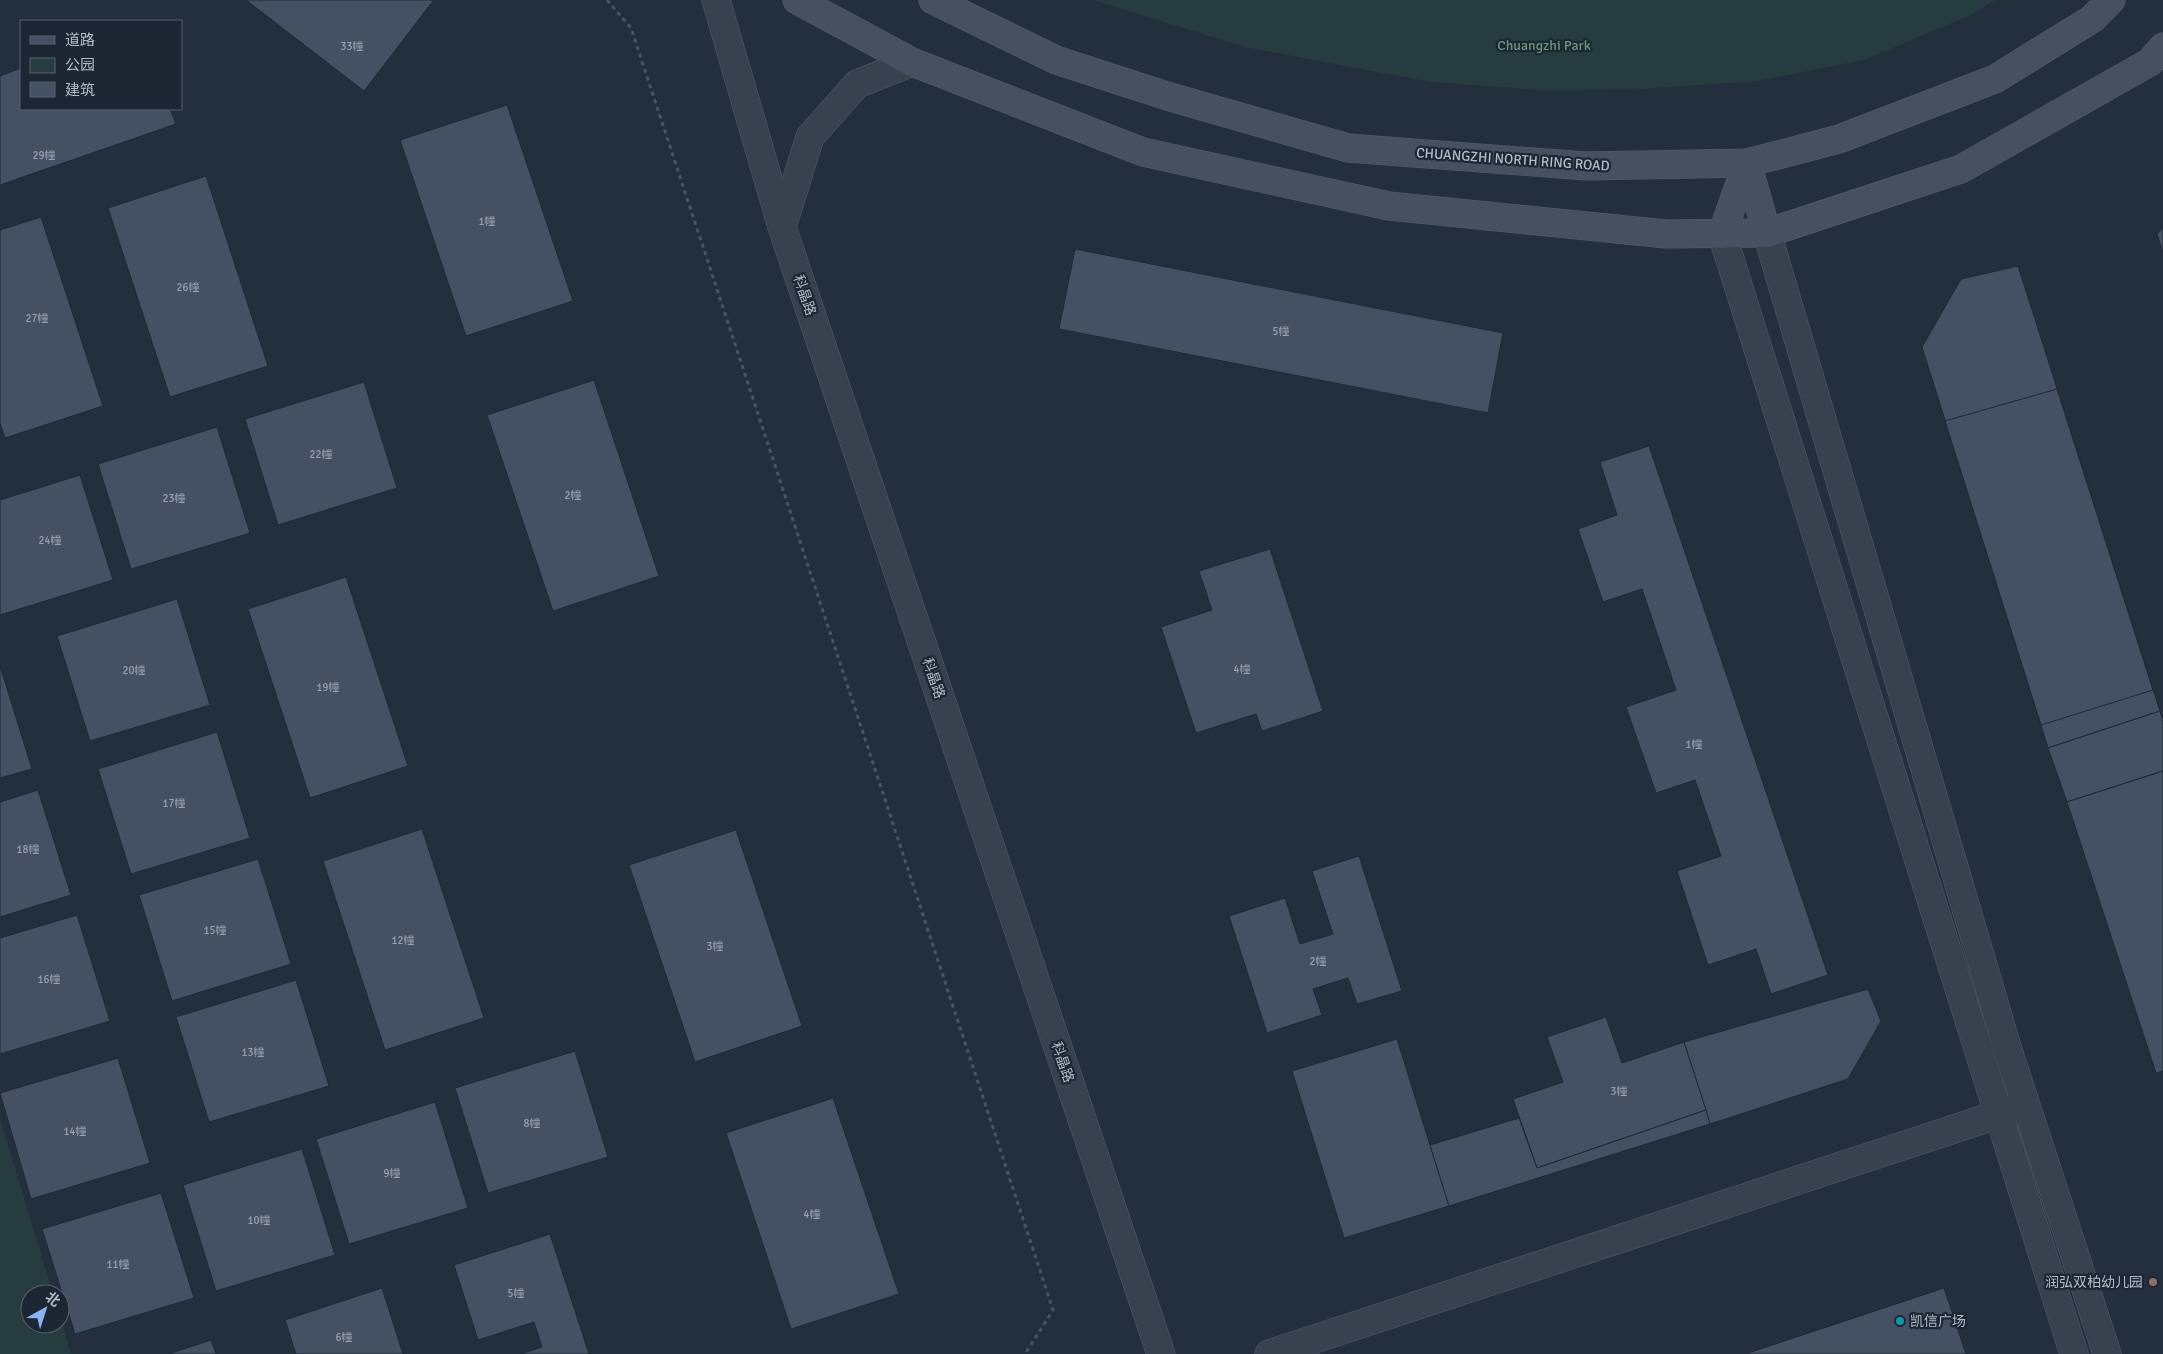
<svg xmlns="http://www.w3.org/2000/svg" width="2163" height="1354" viewBox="0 0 2163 1354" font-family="Signika,'Noto Sans SC',sans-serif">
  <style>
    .green { fill: #263c3f }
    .building { fill: #455162; stroke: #1f2835 }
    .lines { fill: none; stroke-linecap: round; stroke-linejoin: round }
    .minor-casing { stroke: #565f6c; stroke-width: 29 }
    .tertiary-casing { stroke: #565f6c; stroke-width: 29 }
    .secondary-casing { stroke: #565f6c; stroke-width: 29 }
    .path { stroke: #44595c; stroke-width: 3; stroke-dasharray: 4 4; stroke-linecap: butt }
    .minor { stroke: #38414e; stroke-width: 28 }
    .tertiary { stroke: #38414e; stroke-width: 28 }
    .secondary { stroke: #465061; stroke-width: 28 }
    .education-dot { fill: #8d6e63; stroke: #1d2633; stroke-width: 2 }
    .culture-dot { fill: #0f9aa8; stroke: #1d2633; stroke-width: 2 }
    .labels { text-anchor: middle; stroke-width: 4.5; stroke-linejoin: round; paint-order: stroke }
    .number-label { font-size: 11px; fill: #98a1af }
    .park-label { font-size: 14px; fill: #6b9a76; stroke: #1d2633 }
    .street-label { font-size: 14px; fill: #b4bcc9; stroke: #1d2633 }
    .poi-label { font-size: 14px; fill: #b4bcc9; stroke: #1d2633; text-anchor: end }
  </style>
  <rect width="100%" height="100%" fill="#242f3e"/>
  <g class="green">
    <polygon points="1093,0 1995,0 1973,14 1864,60 1757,81 1640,89 1542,90 1431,82 1245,47"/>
    <polygon points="0,1118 53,1294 30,1294 30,1324 60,1324 60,1316 71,1354 0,1354"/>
  </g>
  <g class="building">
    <polygon points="246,0 431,0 433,1 364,91"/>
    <polygon points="21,68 21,109 170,109 176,124 0,185 0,76"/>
    <polygon points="507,105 573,301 466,336 400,140"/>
    <polygon points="206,176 268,366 170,397 108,208"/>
    <polygon points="41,217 103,406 5,438 0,423 0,230"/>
    <polygon points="2163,228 2163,253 2157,234"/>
    <polygon points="2163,228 2163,253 2157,234"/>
    <polygon points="1075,249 1503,333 1488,413 1059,329"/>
    <polygon points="2018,266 2160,711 2048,748 1922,347 1961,279"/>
    <polygon points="594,380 659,576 553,611 487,415"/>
    <polygon points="364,382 397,488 278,525 245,419"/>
    <polygon points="2057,389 2153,690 2041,725 1945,421"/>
    <polygon points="217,427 250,533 131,569 98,464"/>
    <polygon points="1649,446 1828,975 1771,994 1756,949 1708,965 1677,871 1721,856 1695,780 1656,793 1626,707 1676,690 1642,589 1603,602 1578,529 1617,515 1600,462"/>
    <polygon points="80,475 113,580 0,615 0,500"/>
    <polygon points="1270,549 1323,711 1262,731 1256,714 1196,733 1161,627 1212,610 1199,571"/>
    <polygon points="346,577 408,766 310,798 248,609"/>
    <polygon points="177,599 210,705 90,741 57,636"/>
    <polygon points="0,666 32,769 0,778"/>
    <polygon points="2160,711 2163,721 2163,771 2067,802 2048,748"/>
    <polygon points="217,732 250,838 131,874 98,769"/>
    <polygon points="2163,771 2163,1071 2156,1073 2067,802"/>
    <polygon points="38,790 71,895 0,917 0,802"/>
    <polygon points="422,829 484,1018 385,1050 323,861"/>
    <polygon points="736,830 802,1026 695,1062 629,865"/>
    <polygon points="1359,856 1402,991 1357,1004 1348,978 1313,989 1322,1015 1267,1033 1229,916 1285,898 1300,944 1333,934 1312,871"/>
    <polygon points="258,859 291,964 172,1001 139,895"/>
    <polygon points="77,915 110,1021 0,1054 0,938"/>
    <polygon points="296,980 329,1086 209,1122 176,1017"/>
    <polygon points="1868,989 1881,1021 1848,1079 1710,1124 1684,1042"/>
    <polygon points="1606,1017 1622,1063 1684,1042 1706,1110 1537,1168 1513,1099 1563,1082 1547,1037"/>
    <polygon points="1397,1039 1449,1206 1344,1238 1292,1071"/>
    <polygon points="575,1051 608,1157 488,1193 455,1088"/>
    <polygon points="118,1058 150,1163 31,1199 0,1093"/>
    <polygon points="833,1098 899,1294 791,1329 726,1133"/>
    <polygon points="435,1102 468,1208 349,1244 316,1139"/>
    <polygon points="1706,1110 1710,1124 1449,1206 1430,1145 1519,1118 1537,1168"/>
    <polygon points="302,1149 335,1255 216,1291 183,1185"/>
    <polygon points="161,1193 194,1298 75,1334 42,1229"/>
    <polygon points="550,1234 589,1354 520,1354 542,1347 534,1322 478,1340 454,1265"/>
    <polygon points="382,1288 403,1354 296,1354 285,1320"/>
    <polygon points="1944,1288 1966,1354 1745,1354"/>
    <polygon points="211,1340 216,1354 168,1354"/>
  </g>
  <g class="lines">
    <defs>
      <g id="minor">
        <polyline points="1767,233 2007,1047 2107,1354"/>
        <polyline points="1722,234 2074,1354"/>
        <polyline points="1269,1354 2015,1109"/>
      </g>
      <g id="tertiary">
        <polyline points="716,0 782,227 1161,1354"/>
        <polyline points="782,227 810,137 857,84 912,62"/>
      </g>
      <g id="secondary">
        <polyline points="797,0 912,62 1143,152 1389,206 1666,234 1767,233 1961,169 2150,62 2163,47"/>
        <polyline points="933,0 1056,60 1167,96 1348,148 1586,166 1747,163 1839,139 1995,79 2092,19 2111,0"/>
        <polyline points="1747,163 1767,233"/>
        <polyline points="1722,234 1747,163"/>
      </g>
    </defs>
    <use href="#minor" class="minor-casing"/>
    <use href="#tertiary" class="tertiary-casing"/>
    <use href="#secondary" class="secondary-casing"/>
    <polyline class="path" points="607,0 631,28 1053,1310 1025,1354"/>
    <use href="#minor" class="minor"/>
    <use href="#tertiary" class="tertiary"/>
    <use href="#secondary" class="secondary"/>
  </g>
  <circle class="education-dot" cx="2153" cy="1282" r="5"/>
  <circle class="culture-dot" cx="1900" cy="1321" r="5"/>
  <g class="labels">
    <g class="number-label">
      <text x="352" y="50">33幢</text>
      <text x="44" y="159">29幢</text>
      <text x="487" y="225">1幢</text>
      <text x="188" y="291">26幢</text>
      <text x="37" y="322">27幢</text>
      <text x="1281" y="335">5幢</text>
      <text x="321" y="458">22幢</text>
      <text x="573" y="499">2幢</text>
      <text x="174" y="502">23幢</text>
      <text x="50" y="544">24幢</text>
      <text x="1242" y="673">4幢</text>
      <text x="134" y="674">20幢</text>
      <text x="328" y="691">19幢</text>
      <text x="1694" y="748">1幢</text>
      <text x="174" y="807">17幢</text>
      <text x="28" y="853">18幢</text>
      <text x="215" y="934">15幢</text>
      <text x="403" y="944">12幢</text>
      <text x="715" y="950">3幢</text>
      <text x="1318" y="965">2幢</text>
      <text x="49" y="983">16幢</text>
      <text x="253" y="1056">13幢</text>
      <text x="1619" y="1095">3幢</text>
      <text x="532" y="1127">8幢</text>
      <text x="75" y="1135">14幢</text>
      <text x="392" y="1177">9幢</text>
      <text x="812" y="1218">4幢</text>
      <text x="259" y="1224">10幢</text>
      <text x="118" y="1268">11幢</text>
      <text x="516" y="1297">5幢</text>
      <text x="344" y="1341">6幢</text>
    </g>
    <g class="park-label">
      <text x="1544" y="50">Chuangzhi Park</text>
    </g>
    <g class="street-label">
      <text transform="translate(1513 159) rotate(4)" y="5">CHUANGZHI NORTH RING ROAD</text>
      <text transform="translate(805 295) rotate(71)" y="5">科晶路</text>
      <text transform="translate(934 678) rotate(71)" y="5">科晶路</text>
      <text transform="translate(1063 1062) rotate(71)" y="5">科晶路</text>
    </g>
    <g class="poi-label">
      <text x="2143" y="1287">润弘双柏幼儿园</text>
      <text x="1910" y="1326" text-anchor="start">凯信广场</text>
    </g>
  </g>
  <rect x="20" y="20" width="162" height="90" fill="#1d2633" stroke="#59626f"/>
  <rect x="30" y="36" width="25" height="8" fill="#465061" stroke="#59626f"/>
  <text x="65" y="45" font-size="15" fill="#b4bcc9">道路</text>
  <rect x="30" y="58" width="25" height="15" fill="#263c3f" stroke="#59626f"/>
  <text x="65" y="70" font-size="15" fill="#b4bcc9">公园</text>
  <rect x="30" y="82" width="25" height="15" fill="#455162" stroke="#59626f"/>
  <text x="65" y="95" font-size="15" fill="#b4bcc9">建筑</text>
  <g transform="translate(45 1309) rotate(39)"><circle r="24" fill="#1d2633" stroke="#59626f"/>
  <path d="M0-4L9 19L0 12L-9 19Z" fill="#8ab4f8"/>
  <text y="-8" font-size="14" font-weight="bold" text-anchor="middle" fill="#b4bcc9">北</text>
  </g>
</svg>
